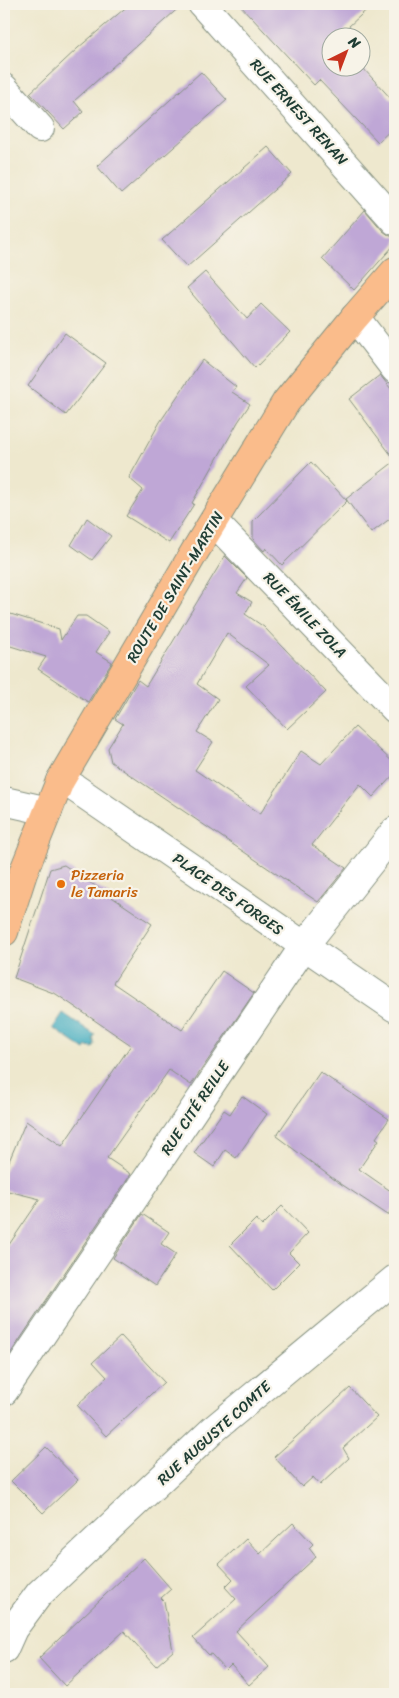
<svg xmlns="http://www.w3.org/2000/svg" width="399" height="1698" viewBox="0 0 399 1698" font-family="Sriracha,sans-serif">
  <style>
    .water { fill: #41acc0; stroke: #30747a }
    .building { fill: #bfa7d6 }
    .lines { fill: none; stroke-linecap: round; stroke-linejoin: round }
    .minor-casing { stroke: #869281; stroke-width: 30 }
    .major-casing { stroke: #869281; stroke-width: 30 }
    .minor { stroke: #fff; stroke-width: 28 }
    .major { stroke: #fabc8b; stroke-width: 28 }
    .food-dot { fill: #e8710a; stroke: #f7f3e8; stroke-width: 2 }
    .labels { text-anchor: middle; stroke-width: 4.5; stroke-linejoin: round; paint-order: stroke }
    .street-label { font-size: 15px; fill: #1f3d34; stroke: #f7f3e8 }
    .food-label { font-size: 15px; fill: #c56008; stroke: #f7f3e8; text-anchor: start }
  </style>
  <rect width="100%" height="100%" fill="#f7f3e8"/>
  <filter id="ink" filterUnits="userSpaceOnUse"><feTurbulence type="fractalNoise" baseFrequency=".02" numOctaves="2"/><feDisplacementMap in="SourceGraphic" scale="10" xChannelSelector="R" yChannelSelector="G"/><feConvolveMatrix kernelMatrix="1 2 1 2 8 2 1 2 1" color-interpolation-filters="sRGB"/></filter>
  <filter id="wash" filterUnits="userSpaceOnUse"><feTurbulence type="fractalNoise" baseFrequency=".0096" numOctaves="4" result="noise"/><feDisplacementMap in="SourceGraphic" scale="20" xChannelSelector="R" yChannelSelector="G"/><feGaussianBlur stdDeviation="1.12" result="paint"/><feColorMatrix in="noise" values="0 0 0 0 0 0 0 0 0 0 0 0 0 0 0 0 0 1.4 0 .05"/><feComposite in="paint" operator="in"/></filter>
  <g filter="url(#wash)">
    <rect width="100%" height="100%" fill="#eee8ce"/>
    <polygon class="water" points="63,1013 95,1035 93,1038 95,1044 93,1048 87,1047 85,1050 53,1028"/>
    <g id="blocks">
      <g class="building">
        <polygon points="130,4 183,4 74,101 83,112 64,129 30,93 78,48"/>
        <polygon points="239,4 373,4 336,38 332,38 332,68 362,67 395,103 395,126 378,142 319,80 314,85"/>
        <polygon points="201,72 227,100 121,194 97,166"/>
        <polygon points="268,147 292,174 187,267 162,240"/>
        <polygon points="365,210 383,231 390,236 395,236 395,244 354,290 322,259"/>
        <polygon points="205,272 247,319 261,304 290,332 255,368 187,288"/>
        <polygon points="65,333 106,363 66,415 28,386"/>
        <polygon points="202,360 236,387 232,392 250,404 238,422 192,503 194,504 169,543 126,516 143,490 129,478 160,422"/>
        <polygon points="380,375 395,394 395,460 349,399"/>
        <polygon points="395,461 395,515 371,533 346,499"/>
        <polygon points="311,462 347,501 282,565 266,548 264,551 253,539 253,521"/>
        <polygon points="87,518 111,536 92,560 71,545"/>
        <polygon points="225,556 247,578 237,593 252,602 245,614 264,627 326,692 287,729 246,686 269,665 227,633 197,684 218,699 197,732 213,742 195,770 260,814 301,751 321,764 355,727 395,764 395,773 373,797 360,784 312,845 346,868 318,902 111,762 108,748 123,724 115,719 138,680 146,686"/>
        <polygon points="4,612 59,629 61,640 77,616 86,616 109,632 96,652 112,662 88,702 38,669 46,657 4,644"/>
        <polygon points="64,865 152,924 113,983 182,1030 222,971 254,993 191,1085 169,1070 107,1158 131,1174 4,1363 4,1252 40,1199 4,1190 4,1173 26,1121 62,1146 131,1045 56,994 14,978 50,869"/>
        <polygon points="320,1072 389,1119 376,1138 379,1140 359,1169 395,1194 395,1204 388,1215 335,1180 276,1136"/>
        <polygon points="242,1096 267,1114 236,1158 225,1150 214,1167 194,1153 224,1110 230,1114"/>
        <polygon points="282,1206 308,1233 289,1253 299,1263 272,1290 230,1245 256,1219 262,1226"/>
        <polygon points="142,1214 169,1232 161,1244 176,1254 155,1286 113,1258"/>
        <polygon points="121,1336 164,1382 106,1436 77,1405 107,1377 93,1362"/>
        <polygon points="350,1388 377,1417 343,1448 349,1458 320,1485 313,1477 302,1487 274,1457"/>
        <polygon points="46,1447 78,1480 43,1513 11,1481"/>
        <polygon points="293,1523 313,1544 309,1548 316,1557 236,1631 269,1667 249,1685 231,1665 226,1670 211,1654 209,1655 193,1638 236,1599 225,1587 233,1579 219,1564 246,1539 260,1554"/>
        <polygon points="144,1558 171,1589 161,1598 164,1601 173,1651 156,1666 124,1631 65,1686 39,1658"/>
      </g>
    </g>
  </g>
  <g filter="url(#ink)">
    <use href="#blocks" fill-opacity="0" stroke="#869281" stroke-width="1"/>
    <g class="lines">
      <defs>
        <g id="minor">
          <polyline points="202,4 395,221"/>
          <polyline points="4,88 40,128"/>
          <polyline points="355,317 395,369"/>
          <polyline points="214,522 395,709"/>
          <polyline points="60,781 75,788 395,1008"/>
          <polyline points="4,801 48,811"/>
          <polyline points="4,1391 304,946 395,831"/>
          <polyline points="4,1649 13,1629 39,1594 214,1429 395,1279"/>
        </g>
        <polyline id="major" points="4,932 23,873 60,781 195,551 286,402 355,317 395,271"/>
      </defs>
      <use href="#minor" class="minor-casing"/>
      <use href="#major" class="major-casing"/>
      <use href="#minor" class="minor"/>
      <use href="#major" class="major"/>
    </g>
  </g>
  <circle class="food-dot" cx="61" cy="884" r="5"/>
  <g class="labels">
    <g class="street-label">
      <text transform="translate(299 112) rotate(48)" y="5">RUE ERNEST RENAN</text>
      <text transform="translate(175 587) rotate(-59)" y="5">ROUTE DE SAINT-MARTIN</text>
      <text transform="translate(305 615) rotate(46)" y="5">RUE ÉMILE ZOLA</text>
      <text transform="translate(228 894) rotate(35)" y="5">PLACE DES FORGES</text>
      <text transform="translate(195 1108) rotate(-56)" y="5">RUE CITÉ REILLE</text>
      <text transform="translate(214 1433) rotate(-42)" y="5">RUE AUGUSTE COMTE</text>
    </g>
    <g class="food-label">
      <text x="71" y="880">Pizzeria<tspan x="71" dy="17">le Tamaris</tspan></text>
    </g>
  </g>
  <rect width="399" height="1698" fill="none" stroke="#f7f3e8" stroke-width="20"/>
  <g transform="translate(346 52) rotate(42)"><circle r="24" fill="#f7f3e8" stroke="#a1aaa0"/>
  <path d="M0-4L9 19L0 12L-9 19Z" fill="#c8321e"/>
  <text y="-8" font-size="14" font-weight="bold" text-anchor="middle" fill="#1f3d34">N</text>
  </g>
</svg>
